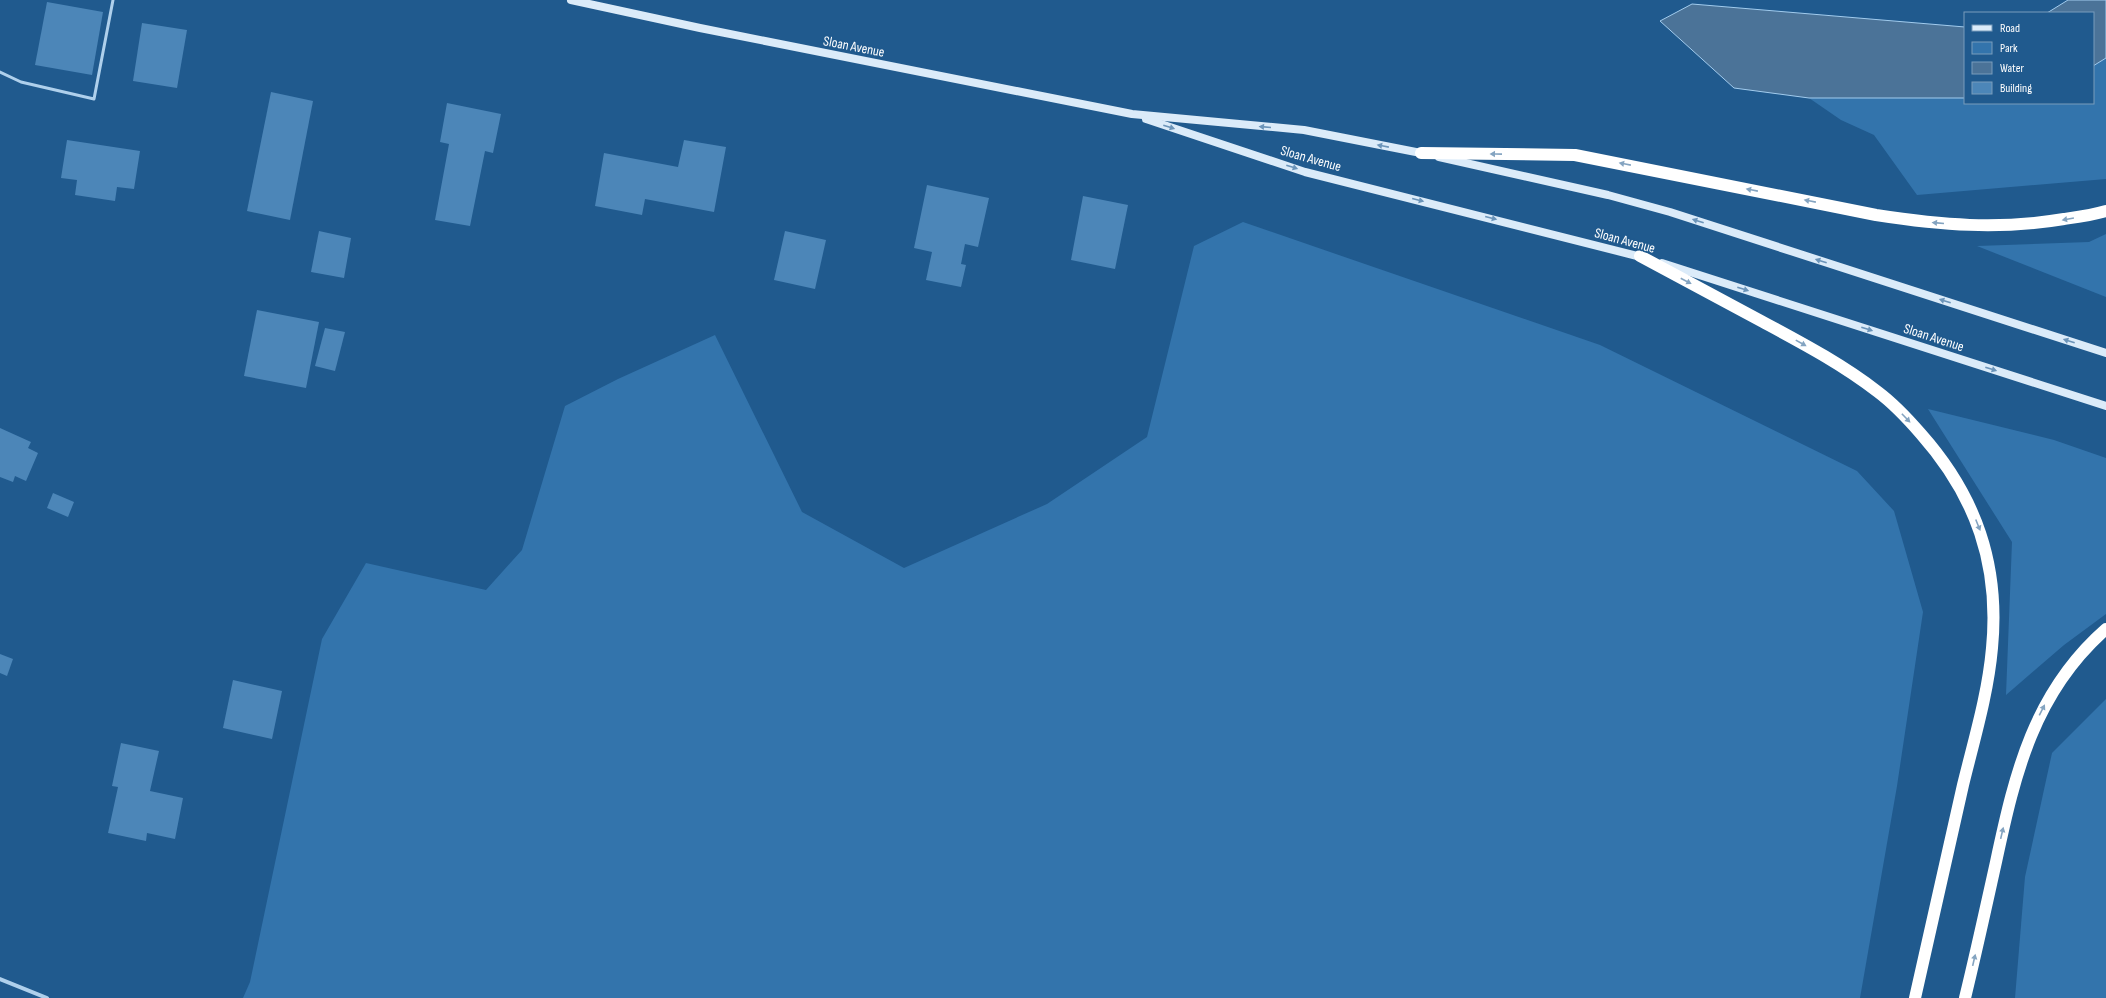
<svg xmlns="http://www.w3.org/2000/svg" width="2106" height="998" viewBox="0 0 2106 998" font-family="'Sofia Sans Condensed',sans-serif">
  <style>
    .green { fill: #3374ac }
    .water { fill: #4b7398; stroke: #a2ccee }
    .building { fill: #4c86b8 }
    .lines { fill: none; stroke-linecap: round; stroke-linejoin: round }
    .service { stroke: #afd0ec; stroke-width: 3 }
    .minor { stroke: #afd0ec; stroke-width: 4 }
    .secondary { stroke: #dbebf9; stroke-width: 8 }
    .motorway { stroke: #fff; stroke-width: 12 }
    .oneway { fill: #6b94b9 }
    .oneway2 { fill: #84a4c1 }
    .labels { text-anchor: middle; stroke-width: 3.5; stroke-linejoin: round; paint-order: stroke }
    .street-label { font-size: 14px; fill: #fff; stroke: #205a8e }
  </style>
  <rect width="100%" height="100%" fill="#205a8e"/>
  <g class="green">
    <polygon points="2106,58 2106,179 1917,195 1874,135 1841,120 1809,98 1965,98 1965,103 2093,103 2093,66"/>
    <polygon points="1243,222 1600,345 1857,471 1894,511 1923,612 1897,786 1860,998 243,998 250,982 322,639 366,563 486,590 522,550 565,406 618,379 715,335 802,512 904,568 1047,504 1147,437 1194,246"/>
    <polygon points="2106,234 2106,297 1977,246 2089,242"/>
    <polygon points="1928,409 2054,440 2106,458 2106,614 2064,645 2006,695 2012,542"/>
    <polygon points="2106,699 2106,998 2015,998 2025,877 2052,753"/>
  </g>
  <g class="water">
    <polygon points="2068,0 2106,0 2106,58 2093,66 2093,13 2047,13"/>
    <polygon points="1692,4 1965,27 1965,98 1809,98 1734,88 1660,21"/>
  </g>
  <g class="building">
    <polygon points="47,2 103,12 92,75 35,65"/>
    <polygon points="142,23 187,30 177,88 133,81"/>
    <polygon points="271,92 313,101 290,220 247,211"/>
    <polygon points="447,103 501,114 493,153 485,151 470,226 435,220 449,144 440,142"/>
    <polygon points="67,140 140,151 134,189 117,187 115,201 75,195 77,180 61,178"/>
    <polygon points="684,140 726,147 714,212 645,199 642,215 595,206 604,153 678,167"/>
    <polygon points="927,185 989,198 978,247 965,244 961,264 966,265 961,287 926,280 932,252 914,248"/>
    <polygon points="1083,196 1128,205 1115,269 1071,260"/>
    <polygon points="319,231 351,238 344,278 311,272"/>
    <polygon points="785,231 826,240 815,289 774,280"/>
    <polygon points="257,310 319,322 306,388 244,376"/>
    <polygon points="325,328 345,332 335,371 315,366"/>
    <polygon points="0,428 31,442 28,448 38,453 26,481 15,476 13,482 0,477"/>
    <polygon points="53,493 74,502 68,517 47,508"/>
    <polygon points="0,654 13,659 7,676 0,673"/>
    <polygon points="233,680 282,691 272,739 223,728"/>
    <polygon points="121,743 159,751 150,791 183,798 175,839 147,833 146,841 108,833 118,787 112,786"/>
  </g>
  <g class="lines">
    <polyline class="service" points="0,72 21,82 94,99 113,0"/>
    <polyline class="minor" points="0,979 47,998"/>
    <g class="secondary">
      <polyline points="571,0 700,28 1132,114 1304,130 1426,154"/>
      <polyline points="1146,119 1305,172 1645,258"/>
      <polyline points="1439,157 1608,195 1670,212 2106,353"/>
      <polyline points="1662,263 2106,406"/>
    </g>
    <g class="motorway">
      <path d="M 1421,153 L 1575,155 L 1876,215 C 1941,225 1998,230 2064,219 C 2078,217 2093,215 2106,211"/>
      <path d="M 1640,256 C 1681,278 1722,300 1763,322 C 1802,343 1842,364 1878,392 C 1894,404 1908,419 1921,434 C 1976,496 2000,565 1992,648 C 1988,694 1974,740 1963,785 C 1947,856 1931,927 1915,998"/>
      <path d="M 1965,998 C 1976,953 1986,907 1996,862 C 2015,773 2034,692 2106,629"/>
    </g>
  </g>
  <defs><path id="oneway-solid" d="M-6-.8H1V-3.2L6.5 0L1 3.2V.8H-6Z"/></defs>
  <g class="oneway">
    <use href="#oneway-solid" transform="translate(1169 127) rotate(18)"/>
    <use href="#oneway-solid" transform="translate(1265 127) rotate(-175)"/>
    <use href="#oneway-solid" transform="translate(1383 146) rotate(-169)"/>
    <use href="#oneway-solid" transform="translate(1292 167) rotate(18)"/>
    <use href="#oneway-solid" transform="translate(1418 200) rotate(14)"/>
    <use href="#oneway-solid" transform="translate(1491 218) rotate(14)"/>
    <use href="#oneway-solid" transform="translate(1698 221) rotate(-162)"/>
    <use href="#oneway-solid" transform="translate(1821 261) rotate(-162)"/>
    <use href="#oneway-solid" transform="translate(1743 289) rotate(18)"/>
    <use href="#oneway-solid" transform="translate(1945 301) rotate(-162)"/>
    <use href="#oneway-solid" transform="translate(1867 329) rotate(18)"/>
    <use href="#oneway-solid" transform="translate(2069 341) rotate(-162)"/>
    <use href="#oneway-solid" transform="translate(1991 369) rotate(18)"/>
  </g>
  <g class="oneway2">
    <use href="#oneway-solid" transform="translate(1496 154) rotate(-179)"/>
    <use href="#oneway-solid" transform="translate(1625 164) rotate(-169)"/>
    <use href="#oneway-solid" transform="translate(1752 190) rotate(-169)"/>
    <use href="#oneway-solid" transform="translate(1810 201) rotate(-169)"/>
    <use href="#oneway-solid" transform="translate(2068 219) rotate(170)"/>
    <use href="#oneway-solid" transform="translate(1938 223) rotate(-175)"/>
    <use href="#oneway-solid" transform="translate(1686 281) rotate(28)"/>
    <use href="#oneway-solid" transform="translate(1801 343) rotate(29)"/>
    <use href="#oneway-solid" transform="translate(1906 418) rotate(46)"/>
    <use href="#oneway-solid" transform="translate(1978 525) rotate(68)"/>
    <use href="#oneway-solid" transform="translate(2042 710) rotate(-63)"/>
    <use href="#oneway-solid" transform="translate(2002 833) rotate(-77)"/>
    <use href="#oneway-solid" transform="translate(1974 960) rotate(-77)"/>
  </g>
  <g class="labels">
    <g class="street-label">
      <text transform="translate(854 46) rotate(11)" y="5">Sloan Avenue</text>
      <text transform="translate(1311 158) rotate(16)" y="5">Sloan Avenue</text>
      <text transform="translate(1625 240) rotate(15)" y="5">Sloan Avenue</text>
      <text transform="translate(1934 337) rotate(18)" y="5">Sloan Avenue</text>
    </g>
  </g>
  <rect x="1964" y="12" width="130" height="92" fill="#205a8e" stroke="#799cbb"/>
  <rect x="1972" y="25" width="20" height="6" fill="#dbebf9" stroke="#799cbb"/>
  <text x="2000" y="32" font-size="12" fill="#ffffff">Road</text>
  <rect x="1972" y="42" width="20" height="12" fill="#3374ac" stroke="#799cbb"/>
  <text x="2000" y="52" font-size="12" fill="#ffffff">Park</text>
  <rect x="1972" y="62" width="20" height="12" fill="#4b7398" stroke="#799cbb"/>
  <text x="2000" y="72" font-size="12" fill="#ffffff">Water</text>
  <rect x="1972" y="82" width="20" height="12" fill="#4c86b8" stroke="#799cbb"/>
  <text x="2000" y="92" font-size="12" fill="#ffffff">Building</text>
</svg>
